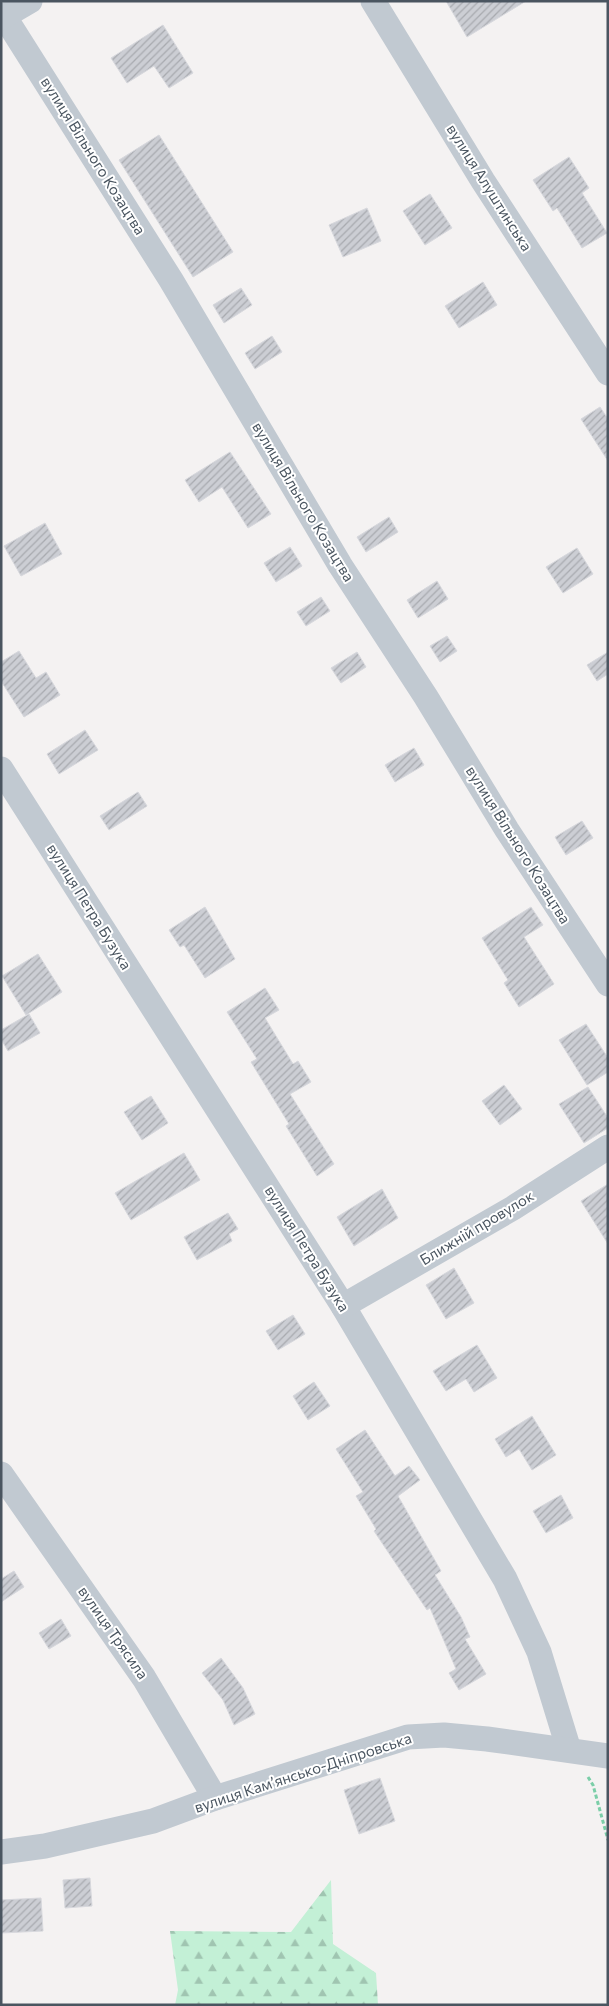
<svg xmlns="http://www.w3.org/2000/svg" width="609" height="2006" viewBox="0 0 609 2006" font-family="Commissioner,sans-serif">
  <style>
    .forest { fill: url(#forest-firs) }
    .building { fill: url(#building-hatch); stroke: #d7d8dd }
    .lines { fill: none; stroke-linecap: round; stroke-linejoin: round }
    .path { stroke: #7bcea8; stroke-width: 3; stroke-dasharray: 4 2.5; stroke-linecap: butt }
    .minor { stroke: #c1c9d1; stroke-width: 25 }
    .labels { text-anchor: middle; stroke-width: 4; stroke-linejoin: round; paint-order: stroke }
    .street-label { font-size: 15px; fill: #4a5560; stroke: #fff }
  </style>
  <defs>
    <pattern id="forest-firs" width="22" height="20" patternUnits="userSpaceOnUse" patternTransform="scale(1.25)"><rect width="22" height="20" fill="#c3f0d6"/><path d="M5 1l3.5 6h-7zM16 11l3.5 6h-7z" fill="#a0c5b1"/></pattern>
    <pattern id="building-hatch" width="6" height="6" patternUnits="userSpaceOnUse" patternTransform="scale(1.25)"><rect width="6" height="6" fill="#ccced4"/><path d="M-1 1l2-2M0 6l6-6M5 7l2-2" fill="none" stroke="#a8aaaf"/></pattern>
  </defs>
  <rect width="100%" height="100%" fill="#f4f2f2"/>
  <polygon class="forest" points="331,1880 333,1944 376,1973 378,2005 175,2005 178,1990 170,1931 291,1932"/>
  <g class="building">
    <polygon points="446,1 526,1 467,37"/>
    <polygon points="163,25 193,73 169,88 154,66 127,83 111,58"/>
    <polygon points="159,135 233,252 193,277 119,160"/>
    <polygon points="569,157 589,188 582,193 607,233 582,248 557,208 553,211 533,180"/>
    <polygon points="430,194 452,228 425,245 403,211"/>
    <polygon points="367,208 381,241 343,257 329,225"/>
    <polygon points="483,282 497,305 459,328 445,306"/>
    <polygon points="241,288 252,305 224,323 213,305"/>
    <polygon points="272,336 282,352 255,369 245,353"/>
    <polygon points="600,407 608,419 608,461 581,419"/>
    <polygon points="230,452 271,514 248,528 222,487 199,502 185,480"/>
    <polygon points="389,517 398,532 366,552 357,537"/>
    <polygon points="45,523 62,554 21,576 4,546"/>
    <polygon points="290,547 302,566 276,582 264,563"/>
    <polygon points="577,548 593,574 563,593 546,567"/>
    <polygon points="437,581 448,599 418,618 407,600"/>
    <polygon points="321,597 330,611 306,626 297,612"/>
    <polygon points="447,636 457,651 440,662 430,646"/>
    <polygon points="19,651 36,678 46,672 60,695 24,717 1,681 1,662"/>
    <polygon points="357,652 366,667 341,683 331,668"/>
    <polygon points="608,652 608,674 597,681 587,665"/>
    <polygon points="85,730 98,750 59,774 47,754"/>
    <polygon points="414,748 424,765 395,782 385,765"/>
    <polygon points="138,792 147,806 109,830 100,816"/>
    <polygon points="582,821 593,838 566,855 555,837"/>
    <polygon points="205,907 235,959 205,978 184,945 180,947 169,930"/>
    <polygon points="531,907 543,925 524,937 554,984 519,1007 504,983 508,980 482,938"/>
    <polygon points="38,954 62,992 26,1015 2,976"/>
    <polygon points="265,988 279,1010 265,1018 293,1064 298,1061 311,1082 290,1094 334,1164 317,1176 286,1126 289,1124 251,1062 257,1059 227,1012"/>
    <polygon points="29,1014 40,1033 8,1051 1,1039 1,1030"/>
    <polygon points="586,1024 608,1058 608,1072 587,1085 559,1040"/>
    <polygon points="504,1085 522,1109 500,1125 482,1101"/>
    <polygon points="588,1087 608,1118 608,1128 584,1143 559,1104"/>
    <polygon points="151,1096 168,1123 142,1140 124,1112"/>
    <polygon points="184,1153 200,1180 131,1220 115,1193"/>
    <polygon points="608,1184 608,1244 581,1201"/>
    <polygon points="382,1189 398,1218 354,1246 337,1217"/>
    <polygon points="228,1213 238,1229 229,1234 232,1241 197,1260 184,1237"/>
    <polygon points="454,1268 474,1303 446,1319 426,1285"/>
    <polygon points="293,1315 305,1334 278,1350 266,1331"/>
    <polygon points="477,1345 497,1378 474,1392 466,1379 446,1391 433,1371"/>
    <polygon points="314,1382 330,1406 308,1420 293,1396"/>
    <polygon points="532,1416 556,1455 532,1470 519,1449 506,1457 495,1439"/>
    <polygon points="365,1430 395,1476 409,1466 420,1480 398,1496 441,1571 435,1575 461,1617 470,1637 465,1639 486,1674 459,1690 449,1673 456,1669 430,1608 427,1610 374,1531 376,1529 356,1496 363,1492 336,1449"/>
    <polygon points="561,1495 573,1518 546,1533 533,1511"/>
    <polygon points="14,1571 24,1587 1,1602 1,1579"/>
    <polygon points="61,1619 71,1636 49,1649 39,1633"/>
    <polygon points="221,1658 243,1688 255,1714 234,1725 223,1700 202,1673"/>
    <polygon points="380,1778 395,1821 359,1834 344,1790"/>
    <polygon points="90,1878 92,1906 65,1908 63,1880"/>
    <polygon points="41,1898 43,1931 1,1933 1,1900"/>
  </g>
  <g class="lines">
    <polyline class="path" points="588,1777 593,1785 608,1840"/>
    <g class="minor">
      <polyline points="373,1 483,181 608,373"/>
      <polyline points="4,16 171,280 340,565 426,697 507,830 608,984"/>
      <polyline points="1,18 30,1"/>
      <polyline points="1,769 343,1306 505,1579 539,1652 569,1750"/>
      <polyline points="343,1306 513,1208 608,1147"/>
      <polyline points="1,1474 144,1678 215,1798"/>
      <polyline points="1,1852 45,1846 153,1821 215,1798 408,1737 444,1735 487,1739 608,1756"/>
    </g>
  </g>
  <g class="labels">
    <g class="street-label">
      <text transform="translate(93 156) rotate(58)" y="5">вулиця Вільного Козацтва</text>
      <text transform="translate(489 188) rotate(58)" y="5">вулиця Алуштинська</text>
      <text transform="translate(303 502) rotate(59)" y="5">вулиця Вільного Козацтва</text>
      <text transform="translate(518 845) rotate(58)" y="5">вулиця Вільного Козацтва</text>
      <text transform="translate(89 907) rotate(58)" y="5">вулиця Петра Бузука</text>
      <text transform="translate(477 1228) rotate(-31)" y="5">Ближній провулок</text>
      <text transform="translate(307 1249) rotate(58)" y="5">вулиця Петра Бузука</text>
      <text transform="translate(113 1633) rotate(55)" y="5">вулиця Трясила</text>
      <text transform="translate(303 1773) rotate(-18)" y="5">вулиця Кам’янсько-Дніпровська</text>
    </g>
  </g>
  <rect width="609" height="2006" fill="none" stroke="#4a5560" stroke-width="5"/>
</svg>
